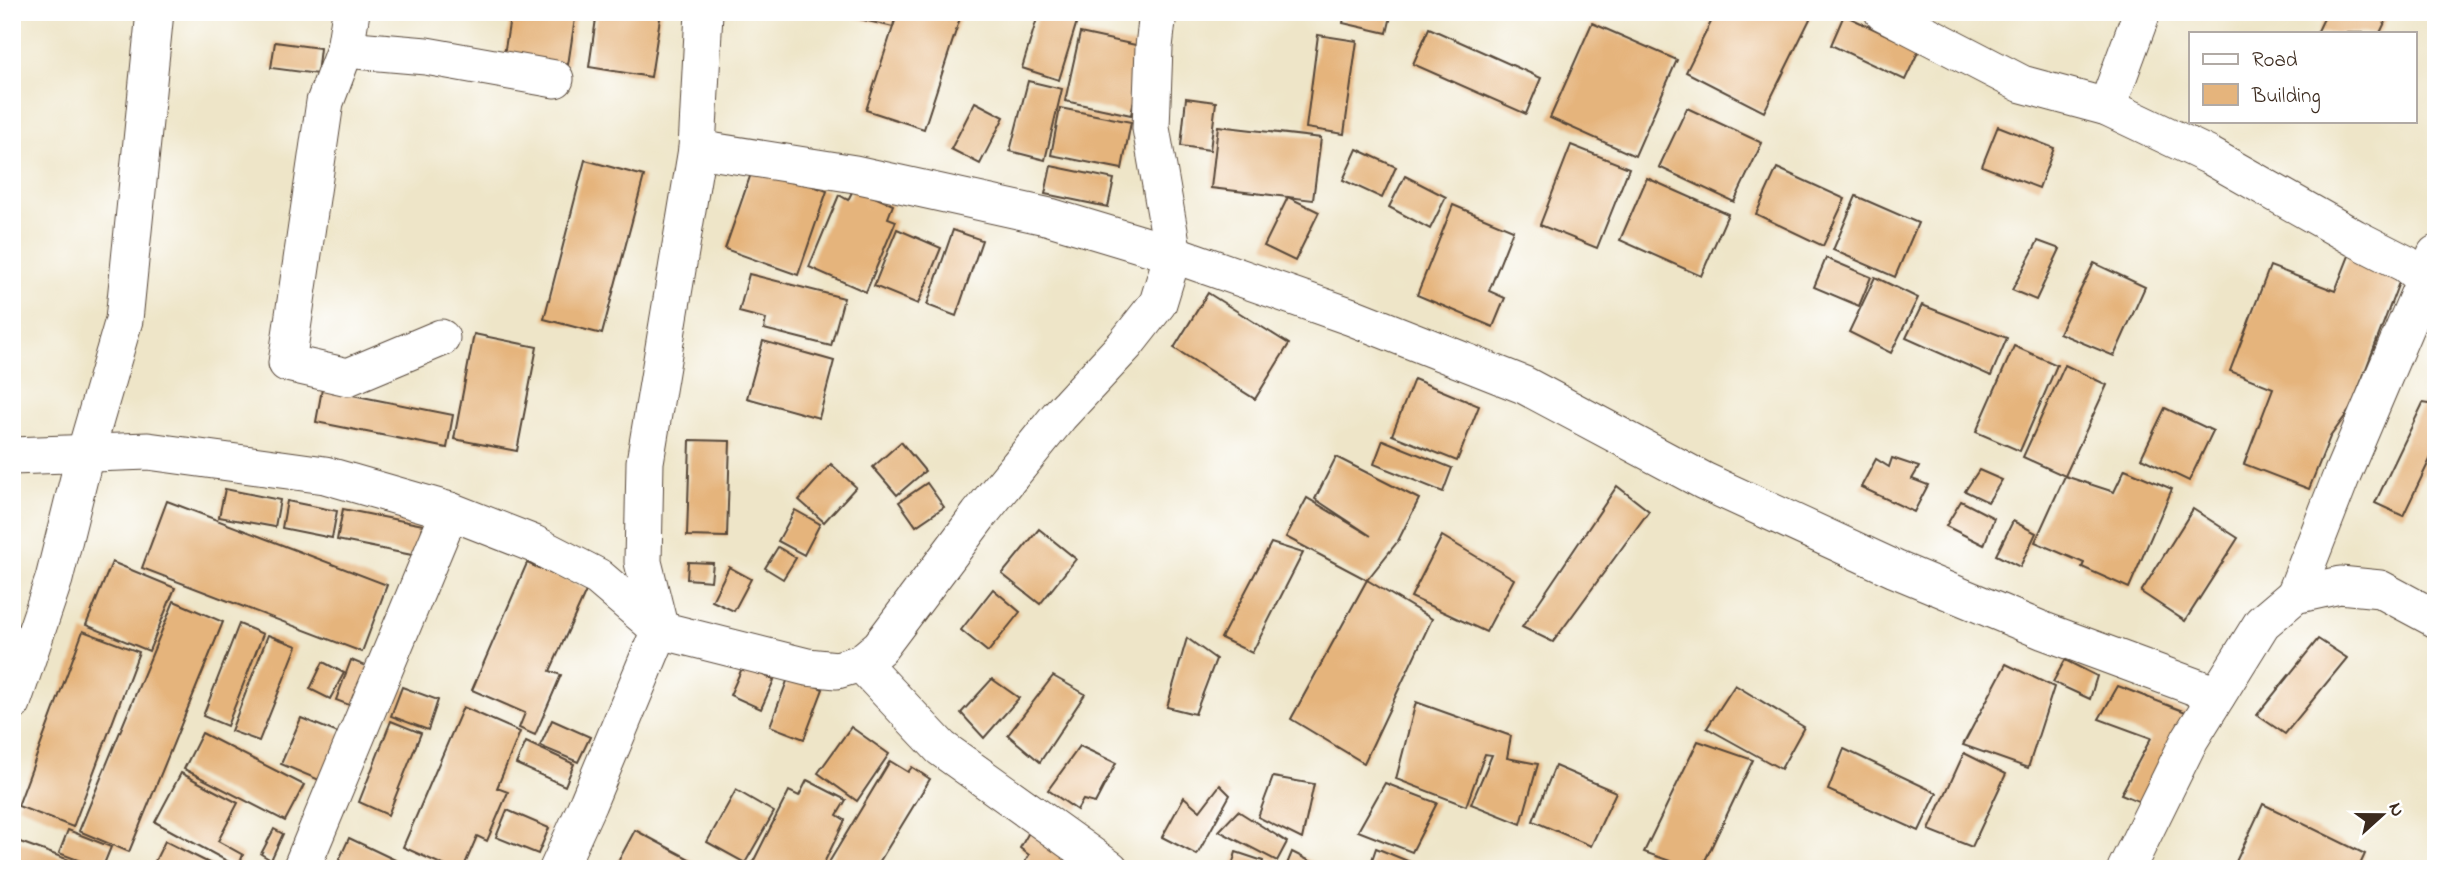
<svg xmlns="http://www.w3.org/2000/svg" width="2448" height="881" viewBox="0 0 2448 881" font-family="'Indie Flower',sans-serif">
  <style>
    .building { fill: #e5b47c }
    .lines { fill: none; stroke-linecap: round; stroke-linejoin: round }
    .street-casing { stroke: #564638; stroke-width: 39 }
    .street { stroke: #fff; stroke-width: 37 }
  </style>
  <rect width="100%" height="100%" fill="#fff"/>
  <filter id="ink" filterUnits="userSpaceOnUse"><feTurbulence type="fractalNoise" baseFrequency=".0143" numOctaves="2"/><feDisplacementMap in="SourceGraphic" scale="14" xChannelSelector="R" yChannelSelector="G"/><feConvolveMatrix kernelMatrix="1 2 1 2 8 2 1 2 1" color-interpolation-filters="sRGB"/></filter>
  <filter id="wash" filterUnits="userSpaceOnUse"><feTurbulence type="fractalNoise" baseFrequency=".00686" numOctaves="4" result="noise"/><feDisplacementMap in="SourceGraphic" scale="28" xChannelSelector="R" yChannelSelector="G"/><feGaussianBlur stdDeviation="1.57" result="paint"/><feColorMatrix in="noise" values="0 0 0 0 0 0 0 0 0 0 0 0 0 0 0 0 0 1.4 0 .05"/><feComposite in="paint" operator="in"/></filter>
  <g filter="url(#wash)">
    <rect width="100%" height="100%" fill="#eee5c8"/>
    <g id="blocks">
      <g class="building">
        <polygon points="511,12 576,12 568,65 504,55"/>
        <polygon points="597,12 661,12 651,77 589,67"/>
        <polygon points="830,12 896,12 893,27 898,12 962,12 924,129 866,110 893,27"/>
        <polygon points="1039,12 1072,12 1079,15 1059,80 1022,68"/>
        <polygon points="1345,12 1392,12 1387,33 1343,23"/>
        <polygon points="1716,12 1807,12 1812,15 1764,112 1686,72"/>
        <polygon points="2327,12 2390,12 2380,33 2317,33"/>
        <polygon points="1844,15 1919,50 1905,80 1831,45"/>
        <polygon points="1592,23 1677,60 1635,156 1550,118"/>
        <polygon points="1429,28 1541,78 1526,114 1413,64"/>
        <polygon points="1080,33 1145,47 1131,115 1065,101"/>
        <polygon points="1318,35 1357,41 1344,134 1306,128"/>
        <polygon points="275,42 320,48 317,74 271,68"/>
        <polygon points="1028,81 1062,89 1045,160 1010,151"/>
        <polygon points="1186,98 1216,102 1210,150 1181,146"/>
        <polygon points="975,102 1004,117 980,164 951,149"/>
        <polygon points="1060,108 1131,122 1122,169 1051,155"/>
        <polygon points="1687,108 1762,143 1734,202 1659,167"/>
        <polygon points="1218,126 1321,138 1313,200 1211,188"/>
        <polygon points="1998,126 2054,148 2039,188 1982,166"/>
        <polygon points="1571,145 1629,168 1597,248 1540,225"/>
        <polygon points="1357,149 1396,167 1382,198 1343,180"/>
        <polygon points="585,160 644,176 602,334 544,319"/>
        <polygon points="754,165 827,191 798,275 725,249"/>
        <polygon points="1051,166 1114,179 1108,207 1045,194"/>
        <polygon points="1777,168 1845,199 1823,246 1756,214"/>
        <polygon points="1405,176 1446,197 1430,229 1389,207"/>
        <polygon points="1647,178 1728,214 1701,276 1620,240"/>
        <polygon points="854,188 893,205 888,218 896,221 866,292 809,267 839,195 848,200"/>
        <polygon points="1856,196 1918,223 1895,277 1833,250"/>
        <polygon points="1288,197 1319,212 1295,261 1264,246"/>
        <polygon points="1453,205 1513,230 1489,291 1505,298 1493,327 1417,295"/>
        <polygon points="897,229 941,248 918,304 874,286"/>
        <polygon points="953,230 982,240 956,316 927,305"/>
        <polygon points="2038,241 2060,249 2036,300 2012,290"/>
        <polygon points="2354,243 2406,264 2351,408 2330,437 2309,489 2244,464 2273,388 2230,371 2270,266 2335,291"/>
        <polygon points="1826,258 1871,277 1859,306 1814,287"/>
        <polygon points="2094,263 2145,287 2114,356 2059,333"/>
        <polygon points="749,274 844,298 831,346 764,329 766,319 739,312"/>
        <polygon points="1875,277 1918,298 1891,353 1849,332"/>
        <polygon points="1208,293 1289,344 1255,399 1174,348"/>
        <polygon points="1922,305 2007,338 1991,376 1906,338"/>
        <polygon points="474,334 537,347 517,451 454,439"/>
        <polygon points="763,341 834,361 819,418 747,398"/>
        <polygon points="2014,346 2057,365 2020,451 1976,432"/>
        <polygon points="2065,365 2107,385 2065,476 2023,457"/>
        <polygon points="1414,379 1479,406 1457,461 1392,435"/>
        <polygon points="322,389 453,415 447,448 316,422"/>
        <polygon points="2423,403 2436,405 2436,447 2403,516 2375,503"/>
        <polygon points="2165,408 2213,431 2189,481 2141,458"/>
        <polygon points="690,440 730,441 727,537 687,536"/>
        <polygon points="1383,440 1452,468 1443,492 1374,464"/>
        <polygon points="901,442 925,471 897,495 873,467"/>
        <polygon points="1336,457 1419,499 1398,541 1367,580 1286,537 1307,498 1371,536 1315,499"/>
        <polygon points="1892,458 1919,467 1912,479 1928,485 1914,512 1861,487 1876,459 1889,467"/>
        <polygon points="831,464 856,487 824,522 799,500"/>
        <polygon points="2125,469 2172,489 2129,588 2082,567 2084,563 2035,542 2065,476 2114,492"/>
        <polygon points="1979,470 2002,480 1988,502 1965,491"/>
        <polygon points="927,483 944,507 916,526 899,502"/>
        <polygon points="1617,486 1649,511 1553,642 1522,627"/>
        <polygon points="225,489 280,500 275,527 219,517"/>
        <polygon points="167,501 387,585 362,652 142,568"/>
        <polygon points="287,501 337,511 332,538 282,528"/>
        <polygon points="1961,501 1994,518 1984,545 1946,526"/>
        <polygon points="343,509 423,525 417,556 337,540"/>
        <polygon points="2193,509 2238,538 2185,621 2141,592"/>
        <polygon points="795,510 820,524 804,555 778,541"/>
        <polygon points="2013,521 2036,533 2020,567 1996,555"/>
        <polygon points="1039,529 1076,559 1040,604 1002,574"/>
        <polygon points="1442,536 1514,579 1486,632 1411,597"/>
        <polygon points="1271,543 1303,553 1252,653 1221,638"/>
        <polygon points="778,547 796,558 783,579 765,568"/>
        <polygon points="112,562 175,588 149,651 86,625"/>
        <polygon points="688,562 713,563 711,581 687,579"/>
        <polygon points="527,563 587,589 550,671 561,675 535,735 519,728 525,713 472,690"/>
        <polygon points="729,567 751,579 734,611 712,601"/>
        <polygon points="1367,580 1432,619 1364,763 1291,719"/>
        <polygon points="993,589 1020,612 988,652 961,630"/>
        <polygon points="174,601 223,622 129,852 79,831"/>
        <polygon points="239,624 263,634 227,726 203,716"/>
        <polygon points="83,631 139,652 73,827 18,806"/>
        <polygon points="268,635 297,646 259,741 231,731"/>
        <polygon points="1187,638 1216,659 1195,714 1167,707"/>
        <polygon points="2318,639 2347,658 2285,734 2257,715"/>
        <polygon points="351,660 373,669 357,708 336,700"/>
        <polygon points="2065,660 2097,676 2090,699 2053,682"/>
        <polygon points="323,662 344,673 330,699 310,689"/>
        <polygon points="2006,664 2054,687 2028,768 1963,745"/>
        <polygon points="743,666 774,680 761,709 730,695"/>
        <polygon points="789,676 823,689 804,739 770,726"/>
        <polygon points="1053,676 1085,694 1040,762 1008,735"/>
        <polygon points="992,679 1019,698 984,738 961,713"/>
        <polygon points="1735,685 1804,727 1781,769 1707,728"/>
        <polygon points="2118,686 2191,714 2143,803 2121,794 2151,738 2099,719"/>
        <polygon points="402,687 438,700 428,730 391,716"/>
        <polygon points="1416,702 1511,736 1507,758 1538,764 1521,824 1471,804 1492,755 1485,754 1466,806 1396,779"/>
        <polygon points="463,707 520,732 497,788 508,792 487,841 477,836 463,869 452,869 403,847"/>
        <polygon points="301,718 343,735 324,782 281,764"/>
        <polygon points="552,720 590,737 578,762 540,746"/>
        <polygon points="391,721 421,733 388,815 359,802"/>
        <polygon points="851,727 889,754 857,801 818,773"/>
        <polygon points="202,733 304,785 285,821 184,769"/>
        <polygon points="1698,741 1753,760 1701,869 1693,869 1644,852"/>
        <polygon points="526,742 574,764 565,786 516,764"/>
        <polygon points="1080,746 1116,763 1095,803 1083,800 1077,810 1048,790"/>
        <polygon points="1844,749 1937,793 1919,831 1828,790"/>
        <polygon points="1964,753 2006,774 1972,847 1929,830"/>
        <polygon points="890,761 908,772 912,767 930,779 875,869 825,869"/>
        <polygon points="1555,766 1616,792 1591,846 1533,821"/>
        <polygon points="181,773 238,803 218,841 243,855 238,867 155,822"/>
        <polygon points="1273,777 1314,784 1302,839 1258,817"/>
        <polygon points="807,780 846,800 837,815 845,820 821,869 758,869 751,866 789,791 799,796"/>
        <polygon points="1385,783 1437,803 1412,852 1358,831"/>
        <polygon points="1220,785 1230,795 1197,855 1162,837 1184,797 1200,811"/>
        <polygon points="736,790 774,812 745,863 707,842"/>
        <polygon points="2263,804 2365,854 2358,869 2233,868"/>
        <polygon points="507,810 549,828 538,854 496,837"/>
        <polygon points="1238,811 1287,842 1277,861 1219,831"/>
        <polygon points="1032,827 1088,869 1021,869 1029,855 1020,848"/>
        <polygon points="274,829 283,834 271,860 261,854"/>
        <polygon points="68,830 111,847 102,869 59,853"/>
        <polygon points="635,830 708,869 617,869 615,867"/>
        <polygon points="349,838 414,869 335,869"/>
        <polygon points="12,839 91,868 91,869 12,869"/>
        <polygon points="165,841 221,869 152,867"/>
        <polygon points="1376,848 1427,869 1369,869"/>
        <polygon points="1236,852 1263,861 1261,869 1231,869"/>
        <polygon points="1292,852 1326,869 1285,869"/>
      </g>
    </g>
  </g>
  <g filter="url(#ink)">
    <use href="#blocks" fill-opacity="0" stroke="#564638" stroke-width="2"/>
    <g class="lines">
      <defs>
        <g id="street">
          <polyline points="351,12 345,49 325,102 287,363 348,377 441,338"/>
          <polyline points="1883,12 2022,84 2107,107 2210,156 2355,238 2406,264 2424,279"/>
          <polyline points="345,49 426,56 555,79"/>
          <polyline points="2107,107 2142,12"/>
          <polyline points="697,149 855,174 1050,217 1173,254 1352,317 1524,385 1704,481 1895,569 2044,631 2217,695"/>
          <polyline points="12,456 148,451 325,475 450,511 534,544 598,577 660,630 807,667 837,670 861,663 880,647 979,515 1059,416 1125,345 1158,303 1173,254 1151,128 1154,47 1158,12"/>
          <polyline points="2295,595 2341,477 2436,254"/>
          <polyline points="861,663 941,748 1110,869"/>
          <polyline points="12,703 54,579 85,454 124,320 155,12"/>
          <polyline points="301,869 450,511"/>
          <polyline points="558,869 588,803 660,630 643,562 645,462 697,149 704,12"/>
          <polyline points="2126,869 2190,739 2262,623 2295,595 2340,585 2380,589 2436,619"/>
        </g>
      </defs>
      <use href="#street" class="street-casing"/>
      <use href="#street" class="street"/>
    </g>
  </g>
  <rect width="2448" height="881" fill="none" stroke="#fff" stroke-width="42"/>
  <rect x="2189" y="32" width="228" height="91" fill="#ffffff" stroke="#b1aaa5" stroke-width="2"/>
  <rect x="2203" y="54" width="35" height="10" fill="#ffffff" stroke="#b1aaa5" stroke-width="2"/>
  <text x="2252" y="66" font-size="21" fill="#3b2a1e">Road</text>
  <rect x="2203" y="84" width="35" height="21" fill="#e5b47c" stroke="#b1aaa5" stroke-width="2"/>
  <text x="2252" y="102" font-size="21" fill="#3b2a1e">Building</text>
  <g transform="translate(2382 815) rotate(69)" stroke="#ffffff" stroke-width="5" paint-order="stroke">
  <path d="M0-5L12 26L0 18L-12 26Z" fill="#3b2a1e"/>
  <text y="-10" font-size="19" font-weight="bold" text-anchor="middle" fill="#3b2a1e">N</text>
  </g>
</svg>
